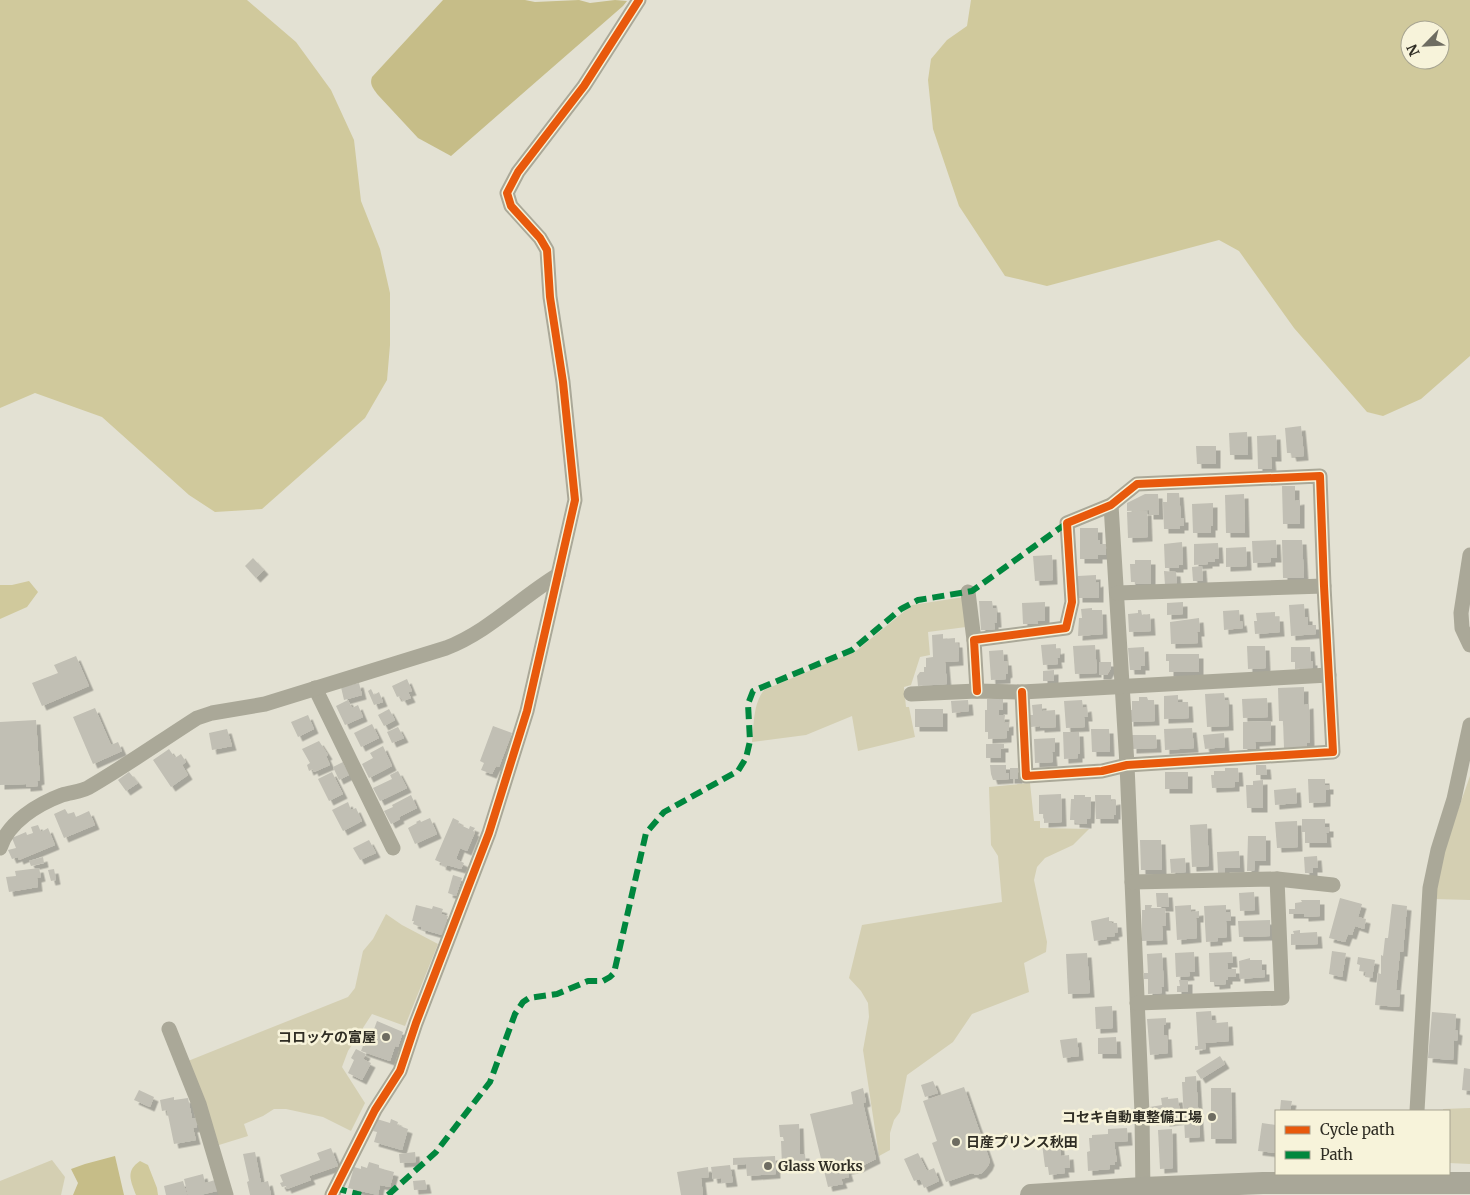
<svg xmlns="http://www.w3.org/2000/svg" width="1470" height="1195" viewBox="0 0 1470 1195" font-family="Merriweather,'Noto Sans JP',serif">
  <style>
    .green { fill: #d4cfb2 }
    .forest { fill: #d0c99c; fill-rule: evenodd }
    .water { fill: #c6bd88 }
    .building { fill: #c1bfb4; filter: url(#shadow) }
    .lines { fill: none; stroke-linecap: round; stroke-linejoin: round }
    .minor { stroke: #aaa898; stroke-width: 15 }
    .highway { stroke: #a9a798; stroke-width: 22 }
    .quiet { stroke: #00873e; stroke-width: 6; stroke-dasharray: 12 6; stroke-linecap: butt }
    .cycleway-casing { stroke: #f7f3da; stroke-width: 11 }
    .cycleway { stroke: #e8590c; stroke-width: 8 }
    .poi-dot { fill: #6e6c61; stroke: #f7f3da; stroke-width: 2 }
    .labels { text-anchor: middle; stroke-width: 5; stroke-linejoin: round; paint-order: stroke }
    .poi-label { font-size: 14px; font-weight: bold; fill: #2f2d24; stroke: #f7f3da; text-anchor: end }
  </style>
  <defs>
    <filter id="shadow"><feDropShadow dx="4.5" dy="4.5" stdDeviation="0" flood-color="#0004"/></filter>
  </defs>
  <rect width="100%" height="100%" fill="#e3e1d3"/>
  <g class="green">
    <path d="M 964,597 L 966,627 L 928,632 L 930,655 L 920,657 L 911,685 L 904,687 L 906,707 L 909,707 L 915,737 L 858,751 L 852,716 L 806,735 L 752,742 C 754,725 753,704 764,690 L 856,651 L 912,605 Z"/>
    <polygon points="1470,776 1470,900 1434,899 1445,847"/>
    <polygon points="1030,783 1034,821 1040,821 1040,828 1089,829 1073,845 1045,858 1037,867 1034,880 1047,942 1046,952 1024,963 1029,992 972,1014 953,1042 907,1075 900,1112 894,1120 890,1133 890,1150 879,1156 863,1050 869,1017 868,1003 861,991 849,978 862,925 1002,902 998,856 991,845 989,787"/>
    <polygon points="386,914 402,925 438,944 405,1026 372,1014 348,1051 342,1067 365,1103 351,1131 323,1117 286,1109 274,1109 263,1116 244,1124 248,1136 219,1145 188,1061 348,997 355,988 363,951 373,939"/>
    <polygon points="1470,1108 1470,1164 1449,1163 1449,1111 1443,1111 1443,1109"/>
    <polygon points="52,1160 65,1177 61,1195 0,1195 0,1181"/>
  </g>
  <g class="forest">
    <polygon points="0,0 247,0 296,42 331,90 354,140 361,201 380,249 390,293 390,345 387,380 365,418 262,509 215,512 189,495 102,417 35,393 0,408"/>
    <path d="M 971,0 L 1470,0 L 1470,356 L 1421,399 L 1383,416 L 1367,412 L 1294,328 L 1239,251 L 1219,240 L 1047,286 L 1005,276 L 959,206 L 933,129 L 928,80 L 931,59 L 947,40 L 967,26 ZM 1410,30 L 1440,30 L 1440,60 L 1410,60 Z"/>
    <polygon points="29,581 38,592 27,607 0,619 0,585 12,585"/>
    <path d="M 140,1161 L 148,1165 L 157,1188 L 158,1195 L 136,1195 C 131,1181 125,1171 140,1161 Z"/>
  </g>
  <g class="water">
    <path d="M 443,0 L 525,0 L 535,2 L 579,0 L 590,3 L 615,0 L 627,1 L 623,6 L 451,156 L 418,138 L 378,95 C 374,89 369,85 372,77 Z"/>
    <polygon points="115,1156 124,1195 73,1195 78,1183 71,1169 85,1164"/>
  </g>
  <g class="building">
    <polygon points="1301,426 1304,456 1292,457 1291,453 1287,453 1285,428"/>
    <polygon points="1247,432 1248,455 1230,455 1229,433"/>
    <polygon points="1276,435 1277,457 1271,457 1272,469 1258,469 1257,436"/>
    <polygon points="1196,446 1216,446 1216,464 1197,464"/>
    <polygon points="1282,486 1295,486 1295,501 1300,500 1300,524 1283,524"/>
    <polygon points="1167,493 1179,493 1181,518 1184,518 1184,526 1180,526 1180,529 1164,529 1163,502 1167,502"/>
    <polygon points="1145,494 1158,494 1159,515 1149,515 1149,510 1127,511 1127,503"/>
    <polygon points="1244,494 1245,533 1226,533 1225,495"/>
    <polygon points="1213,503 1213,526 1211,526 1211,533 1193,533 1192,504"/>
    <polygon points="1147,511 1148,537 1128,538 1127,512"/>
    <polygon points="1080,528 1098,528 1098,540 1100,540 1100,544 1106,544 1106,555 1098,555 1098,559 1080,559"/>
    <polygon points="1276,540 1277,558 1271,558 1271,562 1253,563 1252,541"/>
    <polygon points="1282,540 1302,540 1304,578 1283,578"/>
    <polygon points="1182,542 1183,565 1179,565 1179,568 1165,568 1164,544"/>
    <polygon points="1218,543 1219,559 1215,559 1215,562 1208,562 1208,564 1194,565 1194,544"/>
    <polygon points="1246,547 1247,566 1226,567 1226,548"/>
    <polygon points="1052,555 1053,580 1035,581 1033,556"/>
    <polygon points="253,558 264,570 256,578 245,566"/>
    <polygon points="1135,560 1151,560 1151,584 1135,584 1135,582 1131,582 1130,564 1135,564"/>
    <polygon points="1202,566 1203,581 1193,581 1192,567"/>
    <polygon points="1164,571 1176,572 1177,584 1165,585"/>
    <polygon points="1096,575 1096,583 1099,582 1099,598 1078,598 1078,576"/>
    <polygon points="979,601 992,601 993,608 996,608 997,623 994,623 995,630 981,630"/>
    <polygon points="1045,602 1045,621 1037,621 1038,624 1023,624 1022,603"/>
    <polygon points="1183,602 1183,614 1167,615 1167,603"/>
    <polygon points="1304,604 1305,617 1308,617 1308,625 1316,625 1316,634 1291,636 1289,605"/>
    <polygon points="1092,608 1092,610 1102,610 1103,634 1078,636 1079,618 1082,618 1081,609"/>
    <polygon points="1138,610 1141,610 1142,615 1150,614 1151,631 1129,632 1128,614 1138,613"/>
    <polygon points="1239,610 1240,622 1242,621 1243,628 1224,630 1223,611"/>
    <polygon points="1275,612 1275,617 1279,617 1280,632 1255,634 1254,621 1257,621 1256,613"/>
    <polygon points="1199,618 1200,632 1197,632 1198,643 1171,644 1170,622"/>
    <polygon points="943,634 943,639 955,638 955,643 958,643 959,661 945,662 947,684 918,686 917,676 920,672 924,672 924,667 926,667 926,658 933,657 932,635"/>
    <polygon points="1056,644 1056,650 1060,649 1060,658 1057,658 1058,664 1043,665 1041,645"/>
    <polygon points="1095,645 1097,673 1075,674 1073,646"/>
    <polygon points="1247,646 1265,646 1266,668 1248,669"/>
    <polygon points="1144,647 1145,666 1141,666 1141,670 1130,670 1128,648"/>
    <polygon points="1291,647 1310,647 1311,661 1313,661 1313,668 1295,669 1295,662 1291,662"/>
    <polygon points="1003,650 1004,661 1007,661 1008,673 1006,674 1006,679 991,680 989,651"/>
    <polygon points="1166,654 1199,654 1199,672 1169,672 1169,661 1166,661"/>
    <polygon points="76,656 89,686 42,706 32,683 58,673 54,665"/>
    <polygon points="1099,662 1111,662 1111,668 1107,675 1099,675"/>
    <polygon points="1054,670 1054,681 1043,681 1043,671"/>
    <polygon points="407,679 412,691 408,692 411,698 403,701 400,696 397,697 392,686"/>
    <polygon points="359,683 362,695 344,700 341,687"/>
    <polygon points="1304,687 1304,705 1309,704 1310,743 1307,743 1307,747 1284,748 1283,721 1279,721 1278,688"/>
    <polygon points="371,689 374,695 379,692 383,702 374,705 368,691"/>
    <polygon points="1224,693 1225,700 1228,700 1229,726 1207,727 1205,694"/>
    <polygon points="1178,695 1178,702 1188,702 1189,718 1164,719 1164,696"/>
    <polygon points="1139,697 1147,697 1148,700 1154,700 1155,721 1129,722 1129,710 1132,710 1132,701 1139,701"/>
    <polygon points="1003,698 1003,710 999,710 999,715 1005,715 1004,723 1009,722 1009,731 1007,731 1007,738 988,739 988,732 985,732 985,710 987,710 987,699"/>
    <polygon points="1267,698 1268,717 1243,718 1242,699"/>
    <polygon points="348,700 352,708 358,705 363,717 345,725 336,706"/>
    <polygon points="968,700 969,711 952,713 951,701"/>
    <polygon points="1082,700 1083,708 1087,707 1088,717 1084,717 1085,727 1066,728 1064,701"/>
    <polygon points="1042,704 1042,711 1055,710 1056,727 1040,728 1040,726 1031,727 1030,715 1033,715 1032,705"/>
    <polygon points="95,708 111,745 118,742 122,751 93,764 73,717"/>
    <polygon points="389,709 395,720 384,726 378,715"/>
    <rect x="915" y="709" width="28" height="18"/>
    <polygon points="308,715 314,729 298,737 291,722"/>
    <polygon points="36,720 40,780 37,781 38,786 26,787 26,784 0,785 0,722"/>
    <polygon points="1271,721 1271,741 1255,742 1256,749 1243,749 1243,722"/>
    <polygon points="372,724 379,738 361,747 354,733"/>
    <polygon points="493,726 512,733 499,767 496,766 492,774 481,770 484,763 480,761"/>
    <polygon points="398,727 404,738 392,743 387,732"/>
    <polygon points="1192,728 1194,748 1165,750 1164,729"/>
    <polygon points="227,729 232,746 212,750 209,733"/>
    <polygon points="1091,729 1109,729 1110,752 1092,752"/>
    <polygon points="1063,732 1079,732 1080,754 1078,754 1078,758 1064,759"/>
    <polygon points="1224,733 1225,747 1205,749 1203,735"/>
    <polygon points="1132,735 1156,735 1157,748 1132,749"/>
    <polygon points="1055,738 1055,752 1052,752 1053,762 1035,763 1034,739"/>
    <polygon points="319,741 328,755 326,756 330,765 314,772 313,769 309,771 307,765 310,763 302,749"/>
    <polygon points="986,744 1004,744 1004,748 1001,748 1001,758 986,758"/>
    <polygon points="383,746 392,766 369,778 362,764 373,758 370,753"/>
    <polygon points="169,749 175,758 181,754 186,762 182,765 188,775 171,787 153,760"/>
    <polygon points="343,762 349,775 339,780 333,767"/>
    <polygon points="990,765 1006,765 1006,773 1009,773 1009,779 993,780 991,774"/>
    <polygon points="1256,765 1266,765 1267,775 1256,775"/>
    <rect x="1010" y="768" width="8" height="11"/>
    <polygon points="1225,768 1238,768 1239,782 1235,782 1235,787 1212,788 1211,775 1214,775 1214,771 1225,771"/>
    <polygon points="398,771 407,788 380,801 373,788 392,779 390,775"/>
    <polygon points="129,772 138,783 126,791 118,780"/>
    <polygon points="332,772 343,794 329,801 318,779"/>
    <rect x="1165" y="772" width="23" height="17"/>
    <polygon points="1308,779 1325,779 1325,785 1329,785 1329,790 1326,790 1326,802 1309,803"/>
    <polygon points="1263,780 1263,808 1247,808 1246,785 1253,785 1253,781"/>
    <polygon points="1296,788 1297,803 1275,805 1274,790"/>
    <polygon points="1061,794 1062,822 1044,823 1044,814 1039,814 1039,795"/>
    <polygon points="411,795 417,808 399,817 400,819 391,824 384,811 393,807 392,805"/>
    <polygon points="1074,795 1085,795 1085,797 1091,797 1090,819 1087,819 1087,824 1075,823 1075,820 1070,820 1071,799 1074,799"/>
    <polygon points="1095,795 1111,795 1111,801 1116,800 1116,815 1114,815 1114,819 1096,819"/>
    <polygon points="348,802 351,810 356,808 362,821 343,831 332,810"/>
    <polygon points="65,809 68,814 74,812 76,817 89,811 95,825 64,838 54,814"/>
    <polygon points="430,818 437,834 415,844 408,828 417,823 416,822 420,820 421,822"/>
    <polygon points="453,818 459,821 458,824 469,829 470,826 475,828 473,831 475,832 467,851 460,848 456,859 464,863 461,869 447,865 446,867 441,865 442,863 435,860"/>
    <polygon points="1302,819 1325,819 1325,827 1329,827 1329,833 1326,833 1327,843 1305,843 1305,832 1302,832"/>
    <polygon points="1297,821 1298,847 1277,848 1275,822"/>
    <polygon points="1207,824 1209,866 1192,867 1190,825"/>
    <polygon points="38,825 41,832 48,828 55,845 19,860 18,857 12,859 8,850 16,848 12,838 26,832 27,835 33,833 31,827"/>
    <polygon points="1248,836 1266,836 1266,861 1255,861 1254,871 1247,871"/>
    <polygon points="369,840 376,853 360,860 353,848"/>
    <polygon points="1140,840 1161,840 1162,870 1141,870"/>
    <polygon points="1239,851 1240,868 1225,868 1225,873 1218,873 1217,852"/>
    <polygon points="1317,856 1318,868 1313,868 1313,873 1305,873 1304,857"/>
    <polygon points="43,857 44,863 31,866 29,861"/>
    <polygon points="1185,858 1186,872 1171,873 1170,859"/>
    <polygon points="39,868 41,877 37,878 38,887 9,892 6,877 16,876 15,871"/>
    <polygon points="54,869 56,880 51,881 48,870"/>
    <polygon points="453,875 462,878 456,896 448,893"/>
    <polygon points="1254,892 1255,910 1240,911 1239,893"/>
    <polygon points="1156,893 1168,893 1169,907 1157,907"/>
    <polygon points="1340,898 1362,904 1358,917 1366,919 1364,929 1355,926 1352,935 1348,934 1345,942 1329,938"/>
    <polygon points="1301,900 1320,900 1320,916 1304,917 1304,914 1289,914 1289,909 1295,909 1295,903 1302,902"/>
    <polygon points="1392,904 1407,906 1403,952 1400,952 1396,990 1400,990 1399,1007 1375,1005 1378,973 1381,974 1381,955 1383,956 1385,938 1388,938"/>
    <polygon points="416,905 432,909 433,906 443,909 441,914 448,916 442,935 421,929 421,927 413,924 414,921 412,921"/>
    <polygon points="1145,905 1152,905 1151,908 1165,908 1166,926 1162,926 1163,940 1142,941 1142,910 1145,910"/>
    <polygon points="1191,905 1191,912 1199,911 1199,918 1196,918 1197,938 1177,940 1175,906"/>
    <polygon points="1226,905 1226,912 1231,912 1231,921 1226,921 1227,937 1218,938 1218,941 1206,942 1204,906"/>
    <polygon points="1109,917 1109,921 1112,921 1112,923 1117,923 1118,932 1114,933 1115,936 1106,937 1107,939 1094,941 1091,921"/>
    <polygon points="1270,920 1270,936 1239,937 1238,921"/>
    <polygon points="1300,930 1300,933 1317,932 1318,944 1291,945 1291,934 1294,934 1293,931"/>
    <polygon points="1332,951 1346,953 1342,977 1329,974"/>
    <polygon points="1194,952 1195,972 1189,972 1190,976 1176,977 1175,953"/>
    <polygon points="1232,952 1233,963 1227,963 1228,969 1236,969 1236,977 1228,977 1228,980 1226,980 1226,984 1215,985 1215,982 1210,982 1209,953"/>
    <polygon points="1087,953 1090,993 1068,994 1066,954"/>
    <polygon points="1162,953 1164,987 1161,987 1162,993 1148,994 1148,979 1144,979 1144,973 1148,973 1147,954"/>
    <polygon points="1358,957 1375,960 1372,978 1365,977 1366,972 1359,971 1360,965 1357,964"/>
    <polygon points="1250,958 1250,960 1262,960 1262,970 1265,970 1265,977 1240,979 1239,961"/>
    <polygon points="1179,980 1188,980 1188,992 1177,992 1177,986 1180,986"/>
    <polygon points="1112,1006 1113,1028 1096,1029 1095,1007"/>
    <polygon points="1211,1011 1212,1020 1216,1020 1216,1023 1228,1022 1229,1041 1205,1043 1206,1049 1195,1050 1195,1046 1198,1046 1196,1012"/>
    <polygon points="1432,1012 1456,1014 1455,1030 1458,1031 1457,1041 1454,1040 1453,1060 1428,1058"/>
    <polygon points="1166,1018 1166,1024 1164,1025 1164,1035 1167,1035 1168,1053 1150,1055 1147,1019"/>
    <polygon points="377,1021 403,1032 398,1047 395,1046 390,1061 361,1051 366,1038 370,1040"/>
    <polygon points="1116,1037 1117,1054 1098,1054 1098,1038"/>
    <polygon points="1077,1038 1079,1056 1063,1058 1060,1040"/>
    <polygon points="356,1049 366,1054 363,1059 371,1063 362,1080 348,1073 354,1060 351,1058"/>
    <polygon points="1220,1056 1225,1064 1201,1079 1196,1071"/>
    <polygon points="1464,1068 1470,1069 1470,1091 1462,1090"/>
    <polygon points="1196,1076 1200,1137 1185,1138 1182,1082 1185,1082 1185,1077"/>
    <polygon points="933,1081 938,1093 925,1097 921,1085"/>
    <polygon points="964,1087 990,1161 988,1166 982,1173 976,1175 972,1173 946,1182 932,1143 937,1141 923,1101"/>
    <polygon points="863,1088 866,1102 863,1103 876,1159 858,1168 847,1170 849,1177 841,1179 843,1184 828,1187 810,1114 853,1104 851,1092"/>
    <polygon points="1211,1088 1231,1088 1232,1139 1211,1139"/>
    <polygon points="139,1090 154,1097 150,1107 134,1100"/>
    <polygon points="174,1097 174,1100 188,1098 192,1118 197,1119 198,1124 197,1125 197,1127 193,1128 196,1140 174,1144 167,1110 162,1111 160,1100"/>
    <polygon points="1168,1097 1168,1099 1178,1098 1181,1120 1165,1122 1165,1119 1152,1121 1150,1107 1162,1105 1161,1098"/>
    <polygon points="1281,1100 1292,1101 1290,1111 1280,1110"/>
    <polygon points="377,1119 390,1123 391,1119 398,1122 397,1125 408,1129 402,1150 374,1142 377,1132 373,1131"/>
    <polygon points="1262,1123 1276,1125 1276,1153 1258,1151"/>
    <polygon points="799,1124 800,1154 805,1154 806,1164 782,1165 781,1141 784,1141 783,1137 780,1137 779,1125"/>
    <polygon points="1127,1128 1128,1141 1114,1142 1117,1162 1115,1162 1115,1165 1110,1165 1110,1169 1088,1171 1087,1152 1090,1151 1089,1138 1092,1138 1092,1135 1108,1134 1108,1129"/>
    <polygon points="1172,1129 1173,1168 1160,1169 1158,1130"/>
    <polygon points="1058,1134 1061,1156 1069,1155 1070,1168 1064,1168 1065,1173 1049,1175 1048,1167 1045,1167 1042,1144 1044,1144 1043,1137"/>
    <polygon points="331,1148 338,1166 309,1176 311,1180 287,1189 286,1186 282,1187 280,1183 283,1182 280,1175 320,1160 317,1153"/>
    <polygon points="255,1152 261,1183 268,1181 271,1195 250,1195 247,1182 249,1181 243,1154"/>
    <polygon points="415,1152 416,1162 400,1163 399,1154"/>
    <polygon points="918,1153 927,1171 934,1168 939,1181 924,1188 920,1179 914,1181 904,1159"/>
    <polygon points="775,1156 776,1174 747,1176 746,1164 733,1165 733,1158"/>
    <polygon points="369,1162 379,1165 379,1168 394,1172 390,1187 380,1185 378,1195 348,1188 354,1167 361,1169 361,1166 367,1168"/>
    <polygon points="730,1165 733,1182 722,1183 721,1178 713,1179 711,1167"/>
    <polygon points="708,1167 709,1177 701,1178 703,1195 681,1195 677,1172"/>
    <polygon points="203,1174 205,1183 215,1180 217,1191 200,1195 188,1195 184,1179"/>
    <polygon points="425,1180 427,1189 414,1190 413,1181"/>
    <polygon points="183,1181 187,1195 166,1195 164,1186"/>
  </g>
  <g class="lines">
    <g class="minor">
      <polyline points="1111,505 1127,765 1142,1113 1143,1195"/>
      <polyline points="1470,555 1461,613 1462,628 1470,645"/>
      <polyline points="968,592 974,640"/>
      <polyline points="1117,593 1324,586"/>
      <polyline points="315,688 393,848"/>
      <polyline points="977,691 974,640 1066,628 1072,602 1067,523 1111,505 1137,484 1320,476 1324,586 1333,752 1127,765 1102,771 1026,776 1022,692"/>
      <polyline points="911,694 977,691 1022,692 1329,675"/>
      <path d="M 0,848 C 8,822 38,804 62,795 C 71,792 83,792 91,786 C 127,765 161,741 197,718 L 212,713 L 265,704 L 446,648 C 488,632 520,598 558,575"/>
      <polyline points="1277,879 1333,885"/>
      <polyline points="1132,882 1277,879 1282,998 1137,1003"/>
      <polyline points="169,1029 199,1104 226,1195"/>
      <polyline points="1417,1111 1430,888 1438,850 1454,799 1470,725"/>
      <polyline points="332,1195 375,1110 400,1071 416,1023 489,833 527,711 575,500 563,382 550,297 547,250 540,238 511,206 507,193 518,172 584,86 639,0"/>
    </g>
    <polyline class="highway" points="1031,1195 1143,1188 1263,1183 1470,1183"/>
    <g class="quiet">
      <polyline points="335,1188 361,1195"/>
      <polyline points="388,1195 436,1152 490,1082 515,1014 523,1002 529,998 557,994 588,981 603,981 610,977 614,973 646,833 664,812 738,771 746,758 750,741 748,704 753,691 852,650 901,609 918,600 972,591 1067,523"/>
    </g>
    <defs>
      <g id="cycleway">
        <polyline points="977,691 974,640 1066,628 1072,602 1067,523 1111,505 1137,484 1320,476 1324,586 1333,752 1127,765 1102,771 1026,776 1022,692"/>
        <polyline points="332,1195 375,1110 400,1071 416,1023 489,833 527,711 575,500 563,382 550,297 547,250 540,238 511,206 507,193 518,172 584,86 639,0"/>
      </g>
    </defs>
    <use href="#cycleway" class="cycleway-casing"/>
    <use href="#cycleway" class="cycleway"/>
  </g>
  <g class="poi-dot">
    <circle cx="386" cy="1037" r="5"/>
    <circle cx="1212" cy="1117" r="5"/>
    <circle cx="956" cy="1142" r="5"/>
    <circle cx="768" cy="1166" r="5"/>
  </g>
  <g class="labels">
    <g class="poi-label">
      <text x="376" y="1042">コロッケの富屋</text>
      <text x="1202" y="1122">コセキ自動車整備工場</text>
      <text x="966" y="1147" text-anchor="start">日産プリンス秋田</text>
      <text x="778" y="1171" text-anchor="start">Glass Works</text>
    </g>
  </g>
  <rect x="1275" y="1110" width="175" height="65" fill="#f7f3da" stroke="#a7a491"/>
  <rect x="1285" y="1126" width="25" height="8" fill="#e8590c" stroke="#a7a491"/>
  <text x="1320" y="1135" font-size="15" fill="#2f2d24">Cycle path</text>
  <rect x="1285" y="1151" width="25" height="8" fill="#00873e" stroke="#a7a491"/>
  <text x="1320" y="1160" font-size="15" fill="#2f2d24">Path</text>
  <g transform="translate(1425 45) rotate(246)"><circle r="24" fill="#f7f3da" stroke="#a7a491"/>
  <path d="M0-4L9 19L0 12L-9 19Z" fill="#6e6c61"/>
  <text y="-8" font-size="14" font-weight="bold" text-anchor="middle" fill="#2f2d24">N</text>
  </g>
</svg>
